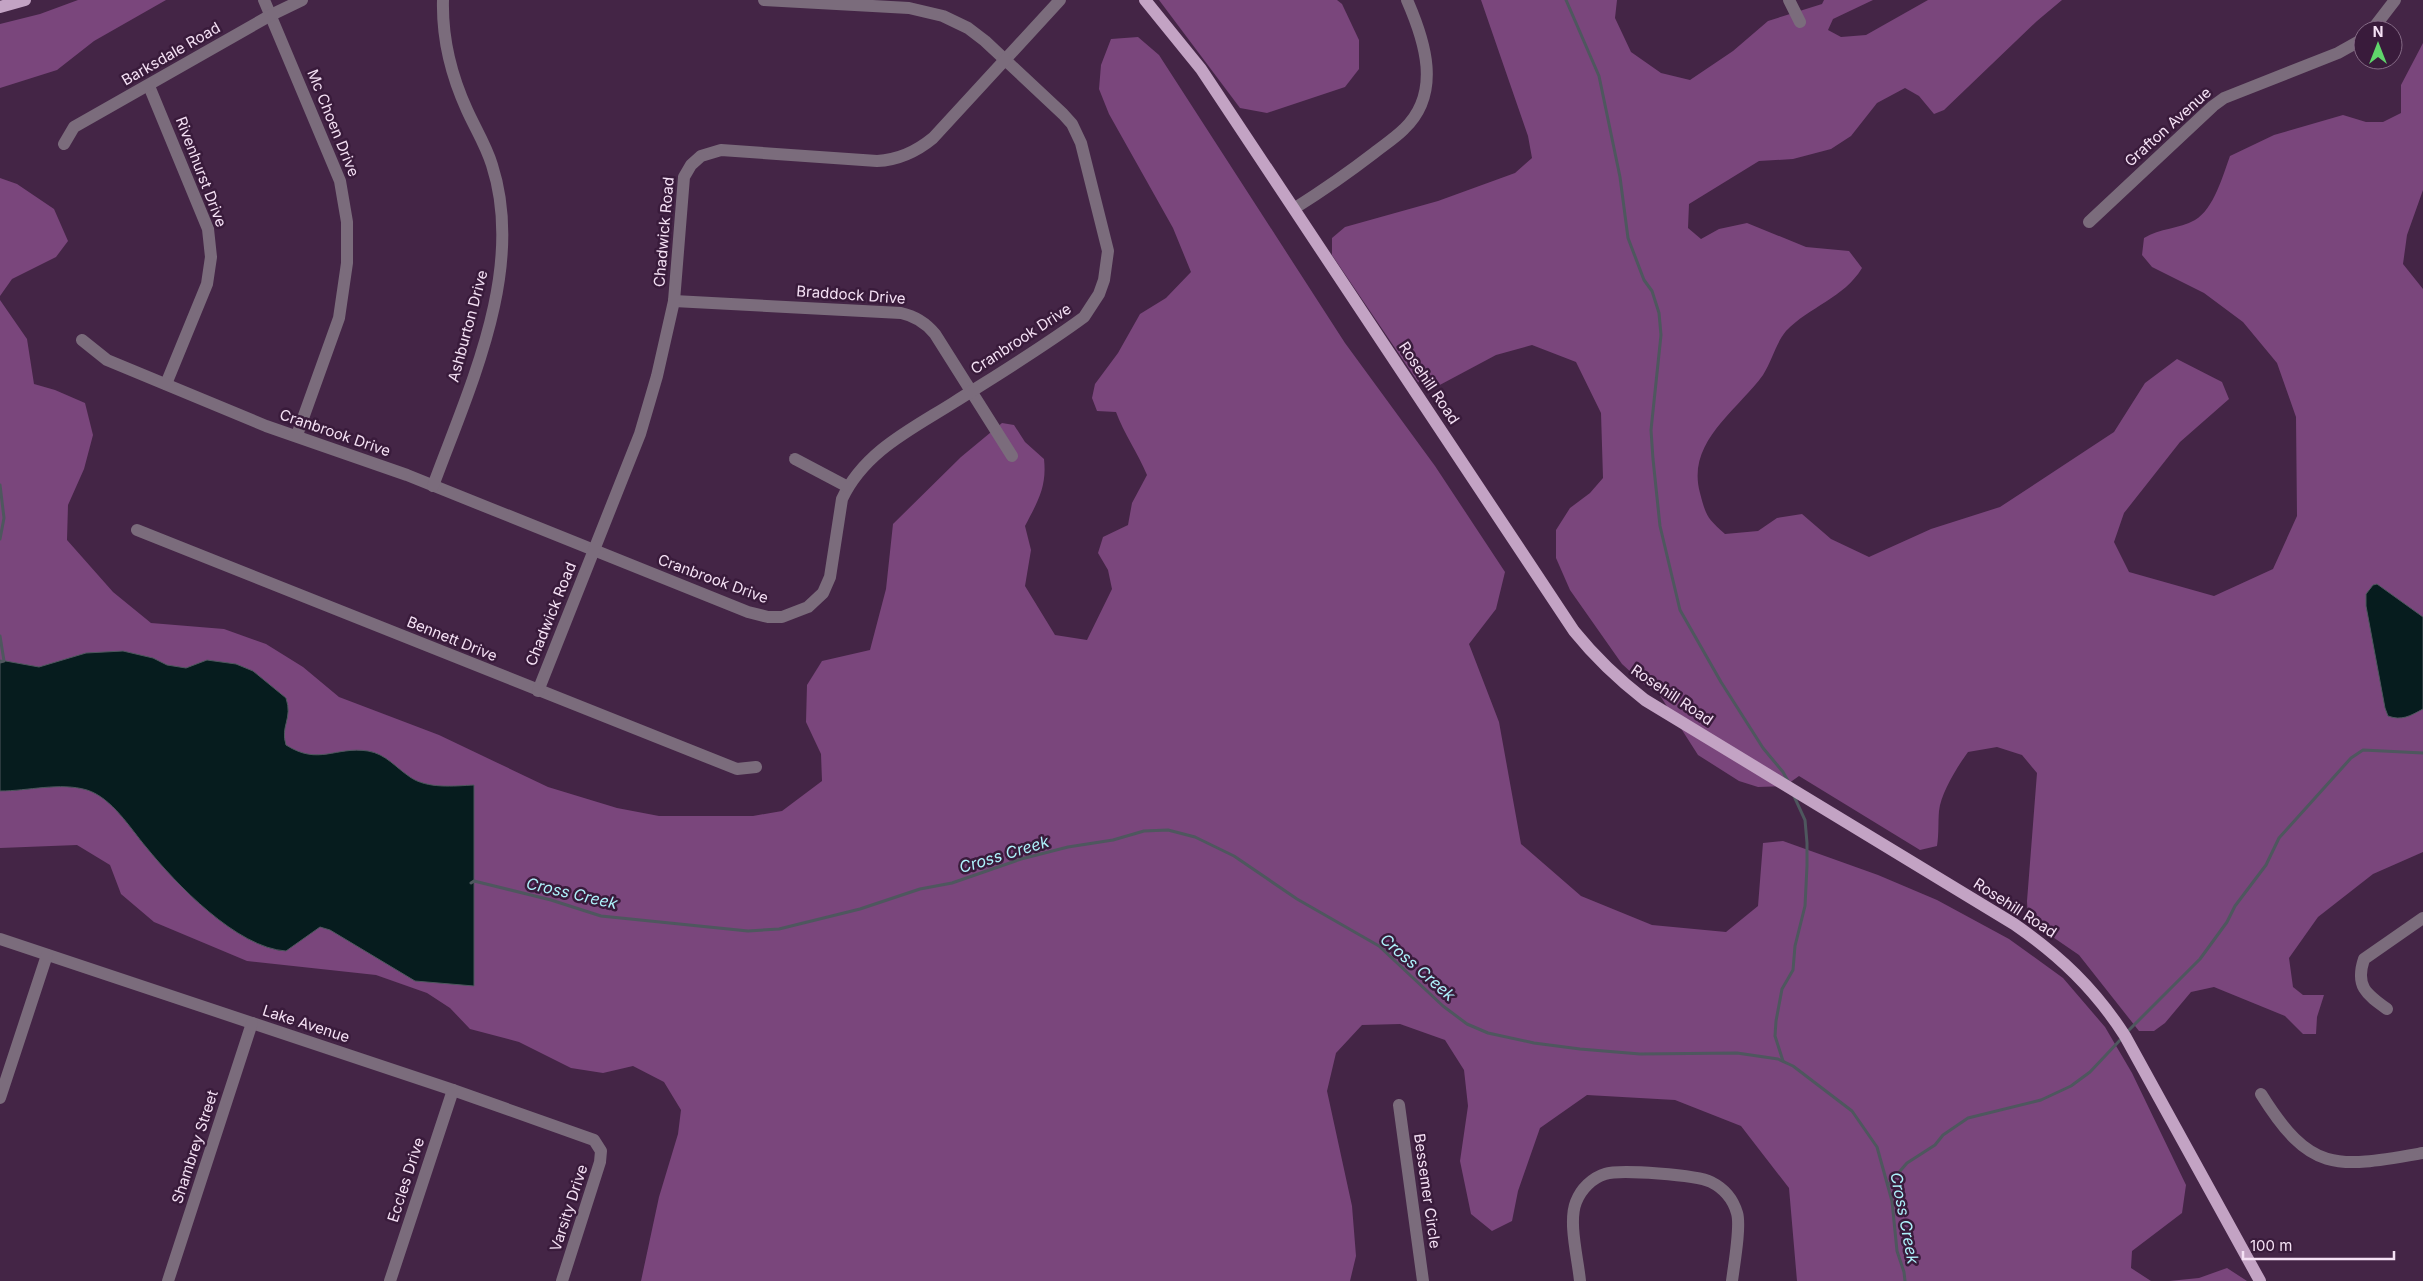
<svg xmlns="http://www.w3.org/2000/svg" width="2423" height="1281" viewBox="0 0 2423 1281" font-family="Inter,sans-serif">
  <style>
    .green { fill: #7a467c }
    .water { fill: #061c1e; stroke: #4e575e }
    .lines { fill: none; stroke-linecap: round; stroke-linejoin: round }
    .stream { stroke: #4e575e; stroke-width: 3 }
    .minor { stroke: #7b6c7c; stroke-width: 12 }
    .major { stroke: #c3a3c4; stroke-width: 12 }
    .labels { text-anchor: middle; stroke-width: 5; stroke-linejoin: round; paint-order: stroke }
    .street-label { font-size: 15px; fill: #f5e1f5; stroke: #391b3b }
    .water-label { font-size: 16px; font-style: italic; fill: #aef2fb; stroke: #391b3b }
  </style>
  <rect width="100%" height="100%" fill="#442546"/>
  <g class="green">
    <polygon points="78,0 166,0 94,41 57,70 0,88 0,24 40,14"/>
    <polygon points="1159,0 1337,0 1342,4 1359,40 1359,69 1345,87 1267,113 1240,108"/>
    <path d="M 1481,0 L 1617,0 L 1615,18 L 1631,52 L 1661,73 L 1690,80 L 1733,51 L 1768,21 L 1822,4 L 1824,0 L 1873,0 L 1833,19 L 1828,30 L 1841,37 L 1866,35 L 1928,0 L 2062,0 L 2037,21 L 1944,110 L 1934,114 L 1919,96 L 1905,88 L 1877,103 L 1851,136 L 1831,149 L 1793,159 L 1759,161 L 1689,204 L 1688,228 L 1701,239 L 1719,229 L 1747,223 L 1806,247 L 1849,251 L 1862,268 C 1844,298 1809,307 1786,331 C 1776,343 1772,361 1763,375 C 1737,411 1686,442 1700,493 C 1706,516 1707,518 1725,534 L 1758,531 L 1777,518 L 1802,514 L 1831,539 L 1869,557 L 1931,529 L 2000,507 L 2114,432 L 2145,383 L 2177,359 L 2222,382 L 2229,399 L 2180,442 L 2124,513 L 2114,542 L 2129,572 L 2214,596 L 2273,569 L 2297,516 L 2296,417 L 2277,363 L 2243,322 L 2204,293 L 2152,267 L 2142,255 L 2144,238 C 2160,228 2179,229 2195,220 C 2214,209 2223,175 2230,156 L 2274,135 L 2343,115 L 2366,122 L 2383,122 L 2401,113 L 2401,85 L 2423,43 L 2423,190 L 2407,235 L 2403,264 L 2423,289 L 2423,852 L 2373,874 L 2318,917 L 2289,958 L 2293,987 L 2303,995 L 2324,995 L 2317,1017 L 2316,1034 L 2303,1034 L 2285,1016 L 2214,987 L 2191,992 L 2165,1023 L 2154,1031 L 2139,1031 L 2079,955 L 2028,920 L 2027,901 L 2037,773 L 2022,755 L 1997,747 L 1968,752 C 1957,767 1941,793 1939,811 C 1938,823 1939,834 1937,846 L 1920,850 L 1799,776 L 1785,786 L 1758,787 L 1739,781 L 1698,755 L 1659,694 L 1645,685 L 1622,664 L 1570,590 L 1556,558 L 1556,530 L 1570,508 L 1590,493 L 1603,478 L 1601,413 L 1576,362 L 1532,345 L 1496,355 L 1436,387 L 1418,382 L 1332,255 L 1332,238 L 1345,227 L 1438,201 L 1515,173 L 1532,158 L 1528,136 Z"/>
    <path d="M 1138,37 L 1159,55 L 1345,343 L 1435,466 L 1505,572 L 1496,609 L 1469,644 L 1499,722 L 1521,844 L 1581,896 L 1652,925 L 1726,932 L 1758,906 L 1763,843 L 1783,841 L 1878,875 L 1937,900 L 2009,939 L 2063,978 L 2105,1027 L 2132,1073 L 2186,1185 L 2182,1213 L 2132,1251 L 2131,1268 L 2151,1281 L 1797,1281 L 1789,1188 L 1741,1126 L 1675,1100 L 1587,1095 L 1540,1128 L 1518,1191 L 1512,1221 L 1492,1231 L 1471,1214 L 1460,1161 L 1468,1106 L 1464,1070 L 1445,1040 L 1400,1024 L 1362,1025 L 1336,1053 L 1327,1091 L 1352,1206 L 1356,1256 L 1350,1281 L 641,1281 L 659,1197 L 678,1134 L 681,1110 L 664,1082 L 633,1066 L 603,1073 L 571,1068 L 519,1042 L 470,1029 L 450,1008 L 427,993 L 376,975 L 247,961 L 154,922 L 121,894 L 110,865 L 77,845 L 0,848 L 0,300 L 27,339 L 34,384 L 55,390 L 85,403 L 93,435 L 84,469 L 68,505 L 67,540 L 113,592 L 151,623 L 224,629 L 266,644 L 303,667 L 339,697 L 439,735 L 548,787 L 617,808 L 659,816 L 753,816 L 782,811 L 822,781 L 821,754 L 806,722 L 807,685 L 822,661 L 870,650 L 886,589 L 893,524 L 961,457 L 1002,423 L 1014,425 L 1025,442 L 1044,459 C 1047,487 1038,501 1025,526 L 1031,550 L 1025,586 L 1055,635 L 1087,640 L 1112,589 L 1108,570 L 1098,553 L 1103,537 L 1128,525 L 1132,503 L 1147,475 C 1138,453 1124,434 1116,412 L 1097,411 L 1092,398 L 1095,384 L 1118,353 L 1140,314 L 1166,298 L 1191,272 L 1173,228 L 1109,114 L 1099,89 L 1101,65 L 1111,39 Z"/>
    <polygon points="0,178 17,184 54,209 68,241 56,257 12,279 0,296"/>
    <polygon points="2227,1268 2247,1281 2169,1281 2199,1278"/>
  </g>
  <g class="water">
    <path d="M 2377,584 L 2423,617 L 2423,709 C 2410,716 2402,721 2388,716 L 2385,708 L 2366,606 L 2366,594 L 2373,585 Z"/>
    <path d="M 123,651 L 153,658 L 167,665 L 186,668 L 207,660 L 236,664 L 253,671 L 286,698 C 293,719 280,726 286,745 C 319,766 335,746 368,751 C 386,754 395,767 410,777 C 427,789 454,786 474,785 L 474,986 L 415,981 L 330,930 L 320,927 L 286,951 C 237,948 176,884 146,847 C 130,828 112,798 87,790 C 60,782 28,791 0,791 L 0,660 L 39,667 L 86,653 Z"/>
  </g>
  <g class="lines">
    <g class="stream">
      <polyline points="1566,0 1599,76 1620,177 1628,238 1644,280 1652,291 1659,313 1661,335 1651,430 1653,459 1660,526 1680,610 1721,682 1763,748 1783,772 1788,781"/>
      <polyline points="0,485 4,518 0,539"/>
      <polyline points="0,636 4,661 0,662"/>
      <polyline points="471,883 474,881 551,900 601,916 748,931 779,929 860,909 920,889 952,883 1021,859 1068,847 1113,840 1144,831 1168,830 1195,837 1234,856 1297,899 1379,946 1443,1006 1467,1024 1488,1033 1534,1043 1580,1049 1640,1054 1737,1053 1778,1059 1793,1066 1852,1111 1877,1147 1892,1201 1897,1251 1904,1272 1905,1281"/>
      <polyline points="2126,1033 2200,959 2227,922 2235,906 2266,865 2279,838 2351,758 2363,750 2423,753"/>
      <polyline points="1783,1061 1775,1036 1776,1021 1782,989 1793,970 1795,946 1805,906 1807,866 1807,843 1805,820 1794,796"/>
      <polyline points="1888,1185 1907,1163 1935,1145 1943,1135 1968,1118 2041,1100 2071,1086 2090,1072 2122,1038"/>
    </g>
    <g class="minor">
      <polyline points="264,0 340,181 347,222 347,263 339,318 297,435"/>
      <polyline points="1789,0 1800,22"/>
      <polyline points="2372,30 2395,0"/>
      <polyline points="149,86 208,229 211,257 207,284 166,384"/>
      <polyline points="64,144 74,127 271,15 302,0"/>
      <path d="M 1295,208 C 1322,191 1348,173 1374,153 C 1384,145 1395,138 1404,129 C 1442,93 1425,41 1407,0"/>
      <polyline points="2089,222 2213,106 2224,98 2338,53 2363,39"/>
      <path d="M 674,301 L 901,313 C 915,316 926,323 935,334 L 1012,456"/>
      <path d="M 82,340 L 107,360 L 266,426 L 407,475 L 748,612 L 768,617 L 782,617 L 808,607 L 823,593 L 830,577 L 842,499 C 864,452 910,430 953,403 C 997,375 1042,348 1084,317 L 1099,294 L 1104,280 L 1108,251 L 1081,143 L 1072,124 L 1063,114 L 985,41 L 968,28 L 943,16 L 909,8 L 764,0"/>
      <polyline points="795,459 848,487"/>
      <path d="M 433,486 C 469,388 526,270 492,165 C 486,145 475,128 467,110 C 451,75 442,38 443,0"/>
      <polyline points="137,530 737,769 756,767"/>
      <path d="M 538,691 L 640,434 L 657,376 L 674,301 L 684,177 L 691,165 L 701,156 L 721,150 L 877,161 C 899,160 916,152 933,138 L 1060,0"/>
      <polyline points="0,939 453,1090 594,1140 601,1151 600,1162 562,1281"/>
      <path d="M 2387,1009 C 2366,994 2355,986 2364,959 L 2423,918"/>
      <path d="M 2261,1094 C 2311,1174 2336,1168 2423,1153"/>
      <polyline points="0,1098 47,955"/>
      <polyline points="1399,1105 1423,1281"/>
      <polyline points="168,1281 252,1023"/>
      <polyline points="390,1281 453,1090"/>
      <path d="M 1580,1281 C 1578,1259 1568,1222 1576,1202 C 1581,1189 1592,1178 1605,1174 C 1620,1169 1697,1175 1711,1182 C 1723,1188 1733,1199 1737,1213 C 1741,1226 1734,1265 1732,1281"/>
    </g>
    <g class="major">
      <path d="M 1145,0 L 1201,69 L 1574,631 C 1595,657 1618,679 1645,700 L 2014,924 C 2059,955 2095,989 2125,1036 L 2260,1281"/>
      <polyline points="0,7 25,0"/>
    </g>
  </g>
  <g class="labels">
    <g class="street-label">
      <text transform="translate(171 54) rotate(-30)" y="5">Barksdale Road</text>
      <text transform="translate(333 123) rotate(68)" y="5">Mc Choen Drive</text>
      <text transform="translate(2168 127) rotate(-42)" y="5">Grafton Avenue</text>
      <text transform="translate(201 172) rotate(69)" y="5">Rivenhurst Drive</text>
      <text transform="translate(664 232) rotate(-85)" y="5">Chadwick Road</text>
      <text transform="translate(851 295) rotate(4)" y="5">Braddock Drive</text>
      <text transform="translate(468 326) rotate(-75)" y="5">Ashburton Drive</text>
      <text transform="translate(1021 339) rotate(-33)" y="5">Cranbrook Drive</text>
      <text transform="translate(1429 383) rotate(56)" y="5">Rosehill Road</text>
      <text transform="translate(335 433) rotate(19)" y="5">Cranbrook Drive</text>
      <text transform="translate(713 579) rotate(20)" y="5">Cranbrook Drive</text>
      <text transform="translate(551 614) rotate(-68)" y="5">Chadwick Road</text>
      <text transform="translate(452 639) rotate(22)" y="5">Bennett Drive</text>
      <text transform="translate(1672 695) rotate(34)" y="5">Rosehill Road</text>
      <text transform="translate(2015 908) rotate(33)" y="5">Rosehill Road</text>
      <text transform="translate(306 1024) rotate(18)" y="5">Lake Avenue</text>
      <text transform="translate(195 1147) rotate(-72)" y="5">Shambrey Street</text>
      <text transform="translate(406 1180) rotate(-72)" y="5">Eccles Drive</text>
      <text transform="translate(1427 1191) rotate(82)" y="5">Bessemer Circle</text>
      <text transform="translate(569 1208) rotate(-72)" y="5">Varsity Drive</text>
    </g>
    <g class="water-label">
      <text transform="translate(1004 854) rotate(-17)" y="6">Cross Creek</text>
      <text transform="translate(572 893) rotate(13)" y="6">Cross Creek</text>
      <text transform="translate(1418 967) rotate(41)" y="6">Cross Creek</text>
      <text transform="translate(1905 1218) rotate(79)" y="6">Cross Creek</text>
    </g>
  </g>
  <g transform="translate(2378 45)"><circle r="24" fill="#391b3b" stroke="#846a85"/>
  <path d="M0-4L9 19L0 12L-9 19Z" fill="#60d56b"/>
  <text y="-8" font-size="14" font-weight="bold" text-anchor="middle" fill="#f5e1f5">N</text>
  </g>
  <path d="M2243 1251v8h151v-8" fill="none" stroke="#f5e1f5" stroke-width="2.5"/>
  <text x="2250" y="1251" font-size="15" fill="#f5e1f5" stroke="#391b3b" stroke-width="4" paint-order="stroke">100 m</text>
</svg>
